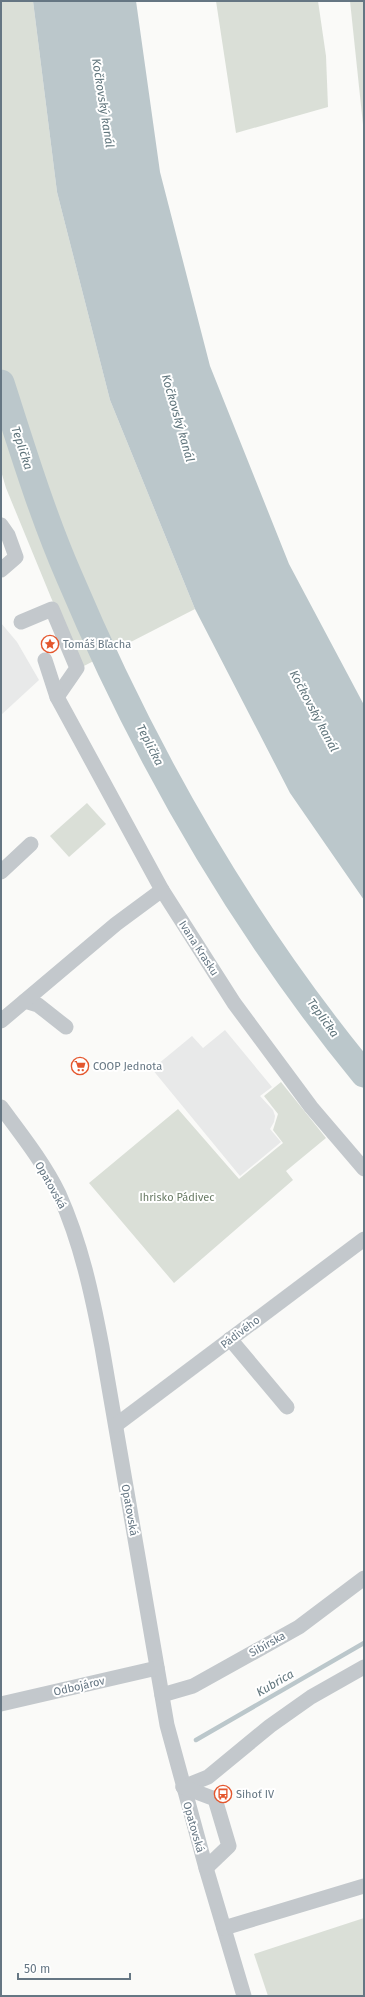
<svg xmlns="http://www.w3.org/2000/svg" width="365" height="1997" viewBox="0 0 365 1997" font-family="'Fira Sans',sans-serif">
  <style>
    .built { fill: #e8e9e9 }
    .green { fill: #dadfd7 }
    .water { fill: #bbc7cb }
    .lines { fill: none; stroke-linecap: round; stroke-linejoin: round }
    .stream { stroke: #bbc7cb; stroke-width: 4.5 }
    .river { stroke: #bbc7cb; stroke-width: 27 }
    .minor { stroke: #c3c8cc; stroke-width: 15 }
    .labels { text-anchor: middle; stroke-width: 4; stroke-linejoin: round; paint-order: stroke }
    .poi-label { font-size: 11px; fill: #657683; stroke: #fff; text-anchor: start }
    .street-label { font-size: 11px; fill: #657683; stroke: #fff }
    .park-label { font-size: 11px; fill: #687a64; stroke: #fff }
    .water-label { font-size: 12px; font-style: italic; fill: #60757c; stroke: #fff }
  </style>
  <rect width="100%" height="100%" fill="#fafaf8"/>
  <g class="built">
    <polygon points="1,623 17,642 39,680 1,715"/>
    <polygon points="225,1030 272,1087 260,1096 273,1110 275,1116 274,1122 270,1129 281,1142 240,1176 152,1069 192,1036 203,1048"/>
  </g>
  <g class="green">
    <polygon points="1,1 33,1 57,192 110,400 195,609 80,668 6,488 1,471"/>
    <polygon points="216,1 318,1 326,56 328,107 236,133"/>
    <polygon points="350,1 364,1 364,134"/>
    <polygon points="87,803 106,824 69,857 50,836"/>
    <polygon points="281,1082 326,1138 286,1171 293,1180 174,1283 89,1183 178,1109 239,1179 283,1143 273,1130 278,1114 264,1096"/>
    <polygon points="364,1918 364,1996 268,1996 254,1954"/>
  </g>
  <polygon class="water" points="33,1 136,1 160,172 210,366 289,564 364,705 364,900 290,793 195,609 110,400 57,192"/>
  <g class="lines">
    <polyline class="stream" points="196,1740 364,1643"/>
    <path class="river" d="M 1,383 C 22,448 42,514 69,576 C 144,754 242,925 364,1074"/>
    <g class="minor">
      <polyline points="1,525 8,535 16,557 1,570"/>
      <polyline points="21,622 52,609 77,668 57,697"/>
      <polyline points="45,660 57,697 162,890"/>
      <polyline points="1,872 31,844"/>
      <polyline points="25,1001 38,1005 66,1027"/>
      <polyline points="1,1021 116,924 162,890 234,1003 311,1107 364,1169"/>
      <path d="M 1,1107 C 21,1134 44,1163 59,1194 C 81,1243 92,1294 102,1347 L 167,1725 L 206,1868 L 244,1996"/>
      <polyline points="230,1339 287,1407"/>
      <polyline points="116,1425 364,1239"/>
      <polyline points="162,1695 193,1686 299,1627 364,1578"/>
      <polyline points="1,1704 157,1668"/>
      <polyline points="183,1787 208,1777 270,1726 311,1697 364,1667"/>
      <polyline points="183,1787 215,1799 229,1846 206,1868"/>
      <polyline points="224,1928 364,1886"/>
    </g>
  </g>
  <defs>
    <symbol id="sight-ring" viewBox="-11 -11 22 22"><circle r="9.5" fill="#fff" stroke="#e4572e" stroke-width="1.5"/><path d="M0-6L1.8-2.2L6-1.7L2.9 1.2L3.7 5.4L0 3.3L-3.7 5.4L-2.9 1.2L-6-1.7L-1.8-2.2Z" fill="#e4572e"/></symbol>
    <symbol id="supermarket-ring" viewBox="-11 -11 22 22"><circle r="9.5" fill="#fff" stroke="#e4572e" stroke-width="1.5"/><path d="M-6-5.5h2.5l.6 2H6L4.5 2H-2.5L-4.4-4H-6ZM-1.5 3.2a1.3 1.3 0 1 0 .1 0ZM3 3.2a1.3 1.3 0 1 0 .1 0Z" fill="#e4572e"/></symbol>
    <symbol id="bus-ring" viewBox="-11 -11 22 22"><circle r="9.5" fill="#fff" stroke="#e4572e" stroke-width="1.5"/><path d="M-5-6H5V4H4V6H2V4H-2V6H-4V4H-5ZM-3.5-4V0h7V-4ZM-3.5 1.2v1.5H-2V1.2ZM2 1.2v1.5H3.5V1.2Z" fill="#e4572e"/></symbol>
  </defs>
  <g fill-rule="evenodd">
    <use href="#sight-ring" x="40" y="634" width="20" height="20"/>
    <use href="#supermarket-ring" x="70" y="1056" width="20" height="20"/>
    <use href="#bus-ring" x="213" y="1784" width="20" height="20"/>
  </g>
  <g class="labels">
    <g class="poi-label">
      <text x="63" y="648">Tomáš Bľacha</text>
      <text x="93" y="1070">COOP Jednota</text>
      <text x="236" y="1798">Sihoť IV</text>
    </g>
    <g class="street-label">
      <text transform="translate(199 948) rotate(57)" y="4">Ivana Krasku</text>
      <text transform="translate(51 1185) rotate(61)" y="4">Opatovská</text>
      <text transform="translate(240 1332) rotate(-37)" y="4">Pádivého</text>
      <text transform="translate(130 1510) rotate(80)" y="4">Opatovská</text>
      <text transform="translate(267 1644) rotate(-29)" y="4">Sibírska</text>
      <text transform="translate(79 1686) rotate(-13)" y="4">Odbojárov</text>
      <text transform="translate(194 1827) rotate(74)" y="4">Opatovská</text>
    </g>
    <g class="park-label">
      <text x="177" y="1201">Ihrisko Pádivec</text>
    </g>
    <g class="water-label">
      <text transform="translate(103 103) rotate(81)" y="4">Kočkovský kanál</text>
      <text transform="translate(178 418) rotate(74)" y="4">Kočkovský kanál</text>
      <text transform="translate(22 448) rotate(72)" y="4">Teplička</text>
      <text transform="translate(314 711) rotate(62)" y="4">Kočkovský kanál</text>
      <text transform="translate(150 745) rotate(63)" y="4">Teplička</text>
      <text transform="translate(323 1018) rotate(54)" y="4">Teplička</text>
      <text transform="translate(275 1683) rotate(-30)" y="4">Kubrica</text>
    </g>
  </g>
  <rect width="365" height="1997" fill="none" stroke="#657683" stroke-width="4"/>
  <path d="M18 1973v6h112v-6" fill="none" stroke="#657683" stroke-width="2"/>
  <text x="24" y="1973" font-size="12" fill="#657683" stroke="#ffffff" stroke-width="3" paint-order="stroke">50 m</text>
</svg>
